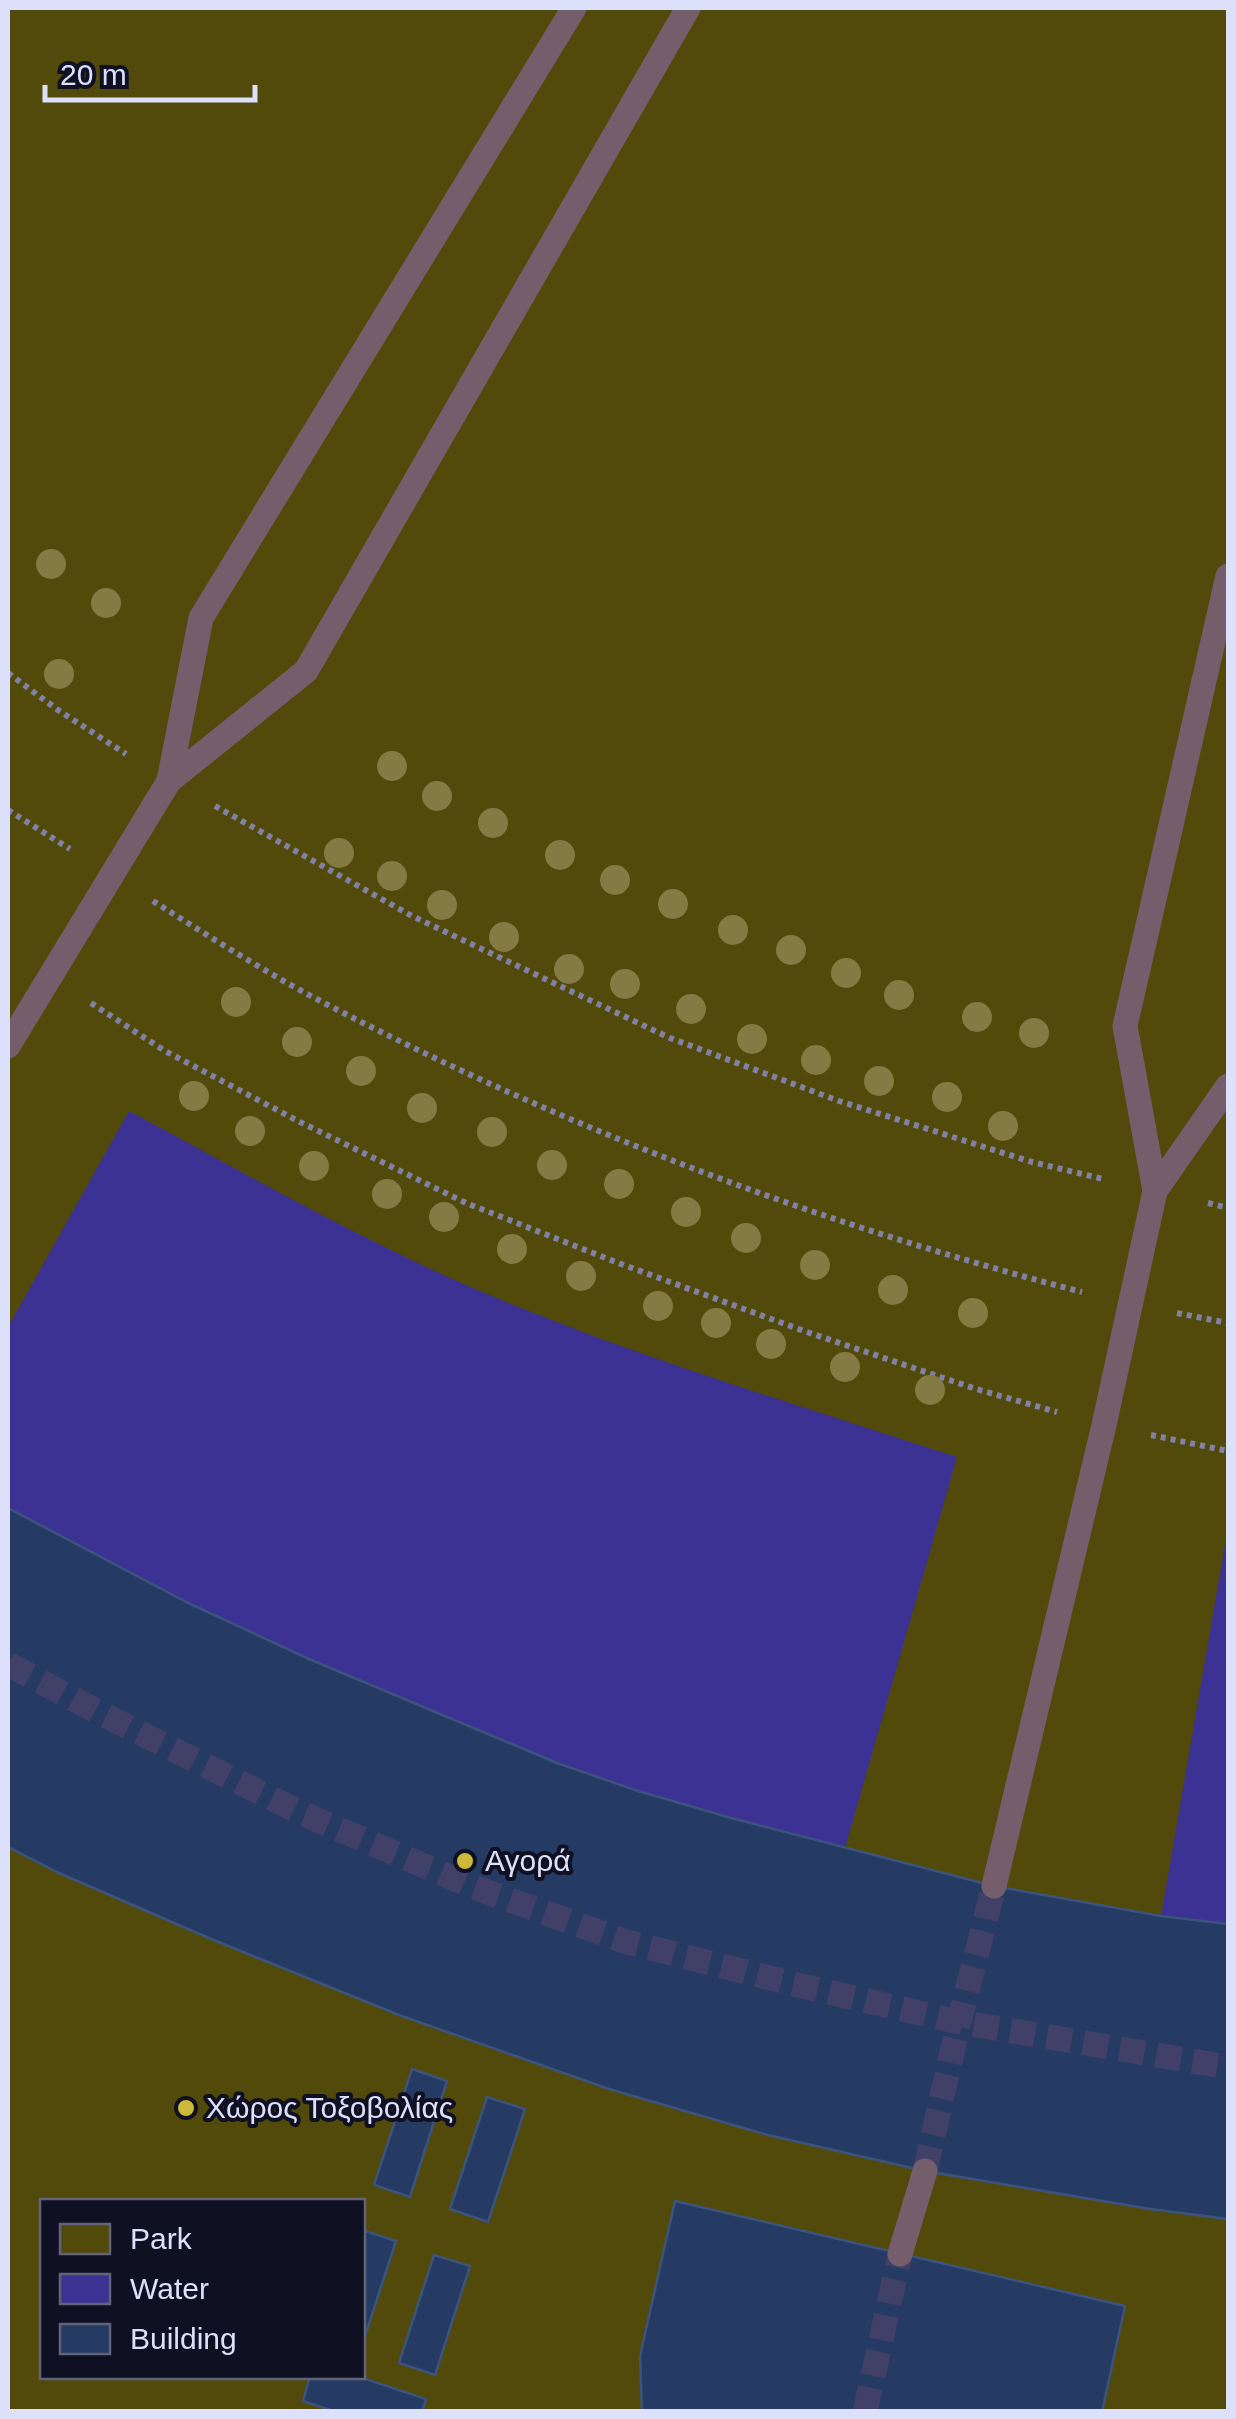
<svg xmlns="http://www.w3.org/2000/svg" width="1236" height="2419" viewBox="0 0 1236 2419" font-family="Arial,sans-serif">
  <style>
    .green { fill: #524a0a; fill-rule: evenodd }
    .water { fill: #3c3294 }
    .building { fill: #253b63; stroke: #3c547d; stroke-width: 2.5 }
    .lines { fill: none; stroke-linecap: round; stroke-linejoin: round }
    .pedestrian-tunnel { stroke: #404068; stroke-width: 25; stroke-dasharray: 25 12; stroke-linecap: butt }
    .path { stroke: #8081a4; stroke-width: 6; stroke-dasharray: 5 5; stroke-linecap: butt }
    .pedestrian { stroke: #745e6c; stroke-width: 25 }
    .tree { fill: #847a44 }
    .poi-dot { fill: #ccb939; stroke: #101023; stroke-width: 4 }
    .labels { text-anchor: middle; stroke-width: 8; stroke-linejoin: round; paint-order: stroke }
    .poi-label { font-size: 30px; fill: #dde0fb; stroke: #101023; text-anchor: start }
  </style>
  <rect width="100%" height="100%" fill="#24244e"/>
  <path class="green" d="M 8,8 L 1228,8 L 1228,2411 L 8,2411 ZM 42,2202 L 362,2202 L 362,2376 L 42,2376 Z"/>
  <g class="water">
    <path d="M 129,1111 C 245,1173 360,1240 482,1292 C 636,1357 798,1405 957,1457 L 845,1848 L 638,1791 L 557,1763 L 309,1659 L 188,1603 L 8,1509 L 8,1327 Z"/>
    <polygon points="1228,1527 1228,1924 1161,1916"/>
  </g>
  <g class="building">
    <polygon points="8,1508 188,1603 309,1659 557,1763 638,1791 731,1818 994,1886 1161,1916 1228,1924 1228,2219 1150,2209 925,2171 768,2135 609,2089 399,2015 211,1939 59,1873 8,1847"/>
    <polygon points="412,2069 447,2081 410,2197 374,2185"/>
    <polygon points="487,2097 525,2109 488,2222 450,2209"/>
    <polygon points="675,2201 1125,2306 1102,2412 642,2412 640,2356"/>
    <polygon points="362,2230 396,2241 362,2345"/>
    <polygon points="434,2255 470,2266 435,2375 399,2363"/>
    <polygon points="310,2376 357,2376 426,2399 422,2412 336,2412 303,2401"/>
  </g>
  <g class="lines">
    <g class="pedestrian-tunnel">
      <polyline points="8,1664 96,1711 299,1812 471,1886 627,1942 798,1985 959,2022 1228,2067"/>
      <polyline points="925,2171 959,2022 994,1886"/>
      <polyline points="865,2412 900,2254"/>
    </g>
    <g class="path">
      <polyline points="8,673 58,710 126,754"/>
      <polyline points="215,806 412,916 670,1038 839,1101 1032,1162 1103,1179"/>
      <polyline points="8,810 70,849"/>
      <path d="M 153,901 C 210,937 268,974 328,1005 C 496,1092 670,1165 850,1224 C 927,1249 1004,1272 1082,1292"/>
      <polyline points="91,1003 165,1051 300,1122 466,1203 621,1264 804,1331 976,1389 1057,1412"/>
      <polyline points="1208,1203 1228,1208"/>
      <polyline points="1177,1313 1228,1323"/>
      <polyline points="1151,1435 1228,1451"/>
    </g>
    <g class="pedestrian">
      <polyline points="169,781 201,618 574,8"/>
      <polyline points="8,1046 169,781 306,671 688,8"/>
      <polyline points="1155,1191 1125,1026 1228,576"/>
      <polyline points="994,1886 1104,1425 1155,1191 1228,1086"/>
      <polyline points="900,2254 925,2171"/>
    </g>
  </g>
  <g class="tree">
    <circle cx="51" cy="564" r="15"/>
    <circle cx="106" cy="603" r="15"/>
    <circle cx="59" cy="674" r="15"/>
    <circle cx="392" cy="766" r="15"/>
    <circle cx="437" cy="796" r="15"/>
    <circle cx="493" cy="823" r="15"/>
    <circle cx="339" cy="853" r="15"/>
    <circle cx="560" cy="855" r="15"/>
    <circle cx="392" cy="876" r="15"/>
    <circle cx="615" cy="880" r="15"/>
    <circle cx="673" cy="904" r="15"/>
    <circle cx="442" cy="905" r="15"/>
    <circle cx="733" cy="930" r="15"/>
    <circle cx="504" cy="937" r="15"/>
    <circle cx="791" cy="950" r="15"/>
    <circle cx="569" cy="969" r="15"/>
    <circle cx="846" cy="973" r="15"/>
    <circle cx="625" cy="984" r="15"/>
    <circle cx="899" cy="995" r="15"/>
    <circle cx="236" cy="1002" r="15"/>
    <circle cx="691" cy="1009" r="15"/>
    <circle cx="977" cy="1017" r="15"/>
    <circle cx="1034" cy="1033" r="15"/>
    <circle cx="752" cy="1039" r="15"/>
    <circle cx="297" cy="1042" r="15"/>
    <circle cx="816" cy="1060" r="15"/>
    <circle cx="361" cy="1071" r="15"/>
    <circle cx="879" cy="1081" r="15"/>
    <circle cx="194" cy="1096" r="15"/>
    <circle cx="947" cy="1097" r="15"/>
    <circle cx="422" cy="1108" r="15"/>
    <circle cx="1003" cy="1126" r="15"/>
    <circle cx="250" cy="1131" r="15"/>
    <circle cx="492" cy="1132" r="15"/>
    <circle cx="552" cy="1165" r="15"/>
    <circle cx="314" cy="1166" r="15"/>
    <circle cx="619" cy="1184" r="15"/>
    <circle cx="387" cy="1194" r="15"/>
    <circle cx="686" cy="1212" r="15"/>
    <circle cx="444" cy="1217" r="15"/>
    <circle cx="746" cy="1238" r="15"/>
    <circle cx="512" cy="1249" r="15"/>
    <circle cx="815" cy="1265" r="15"/>
    <circle cx="581" cy="1276" r="15"/>
    <circle cx="893" cy="1290" r="15"/>
    <circle cx="658" cy="1306" r="15"/>
    <circle cx="973" cy="1313" r="15"/>
    <circle cx="716" cy="1323" r="15"/>
    <circle cx="771" cy="1344" r="15"/>
    <circle cx="845" cy="1367" r="15"/>
    <circle cx="930" cy="1390" r="15"/>
  </g>
  <g class="poi-dot">
    <circle cx="465" cy="1861" r="10"/>
    <circle cx="186" cy="2108" r="10"/>
  </g>
  <g class="labels">
    <g class="poi-label">
      <text x="485" y="1871">Αγορά</text>
      <text x="206" y="2118">Χώρος Τοξοβολίας</text>
    </g>
  </g>
  <rect width="1236" height="2419" fill="none" stroke="#dde0fb" stroke-width="20"/>
  <rect x="40" y="2199" width="325" height="180" fill="#101023" stroke="#626379" stroke-width="2.5"/>
  <rect x="60" y="2224" width="50" height="30" fill="#524a0a" stroke="#626379" stroke-width="2.5"/>
  <text x="130" y="2249" font-size="30" fill="#dde0fb">Park</text>
  <rect x="60" y="2274" width="50" height="30" fill="#3c3294" stroke="#626379" stroke-width="2.5"/>
  <text x="130" y="2299" font-size="30" fill="#dde0fb">Water</text>
  <rect x="60" y="2324" width="50" height="30" fill="#253b63" stroke="#626379" stroke-width="2.5"/>
  <text x="130" y="2349" font-size="30" fill="#dde0fb">Building</text>
  <path d="M45 85v15h210v-15" fill="none" stroke="#dde0fb" stroke-width="5"/>
  <text x="60" y="85" font-size="30" fill="#dde0fb" stroke="#101023" stroke-width="8" paint-order="stroke">20 m</text>
</svg>
